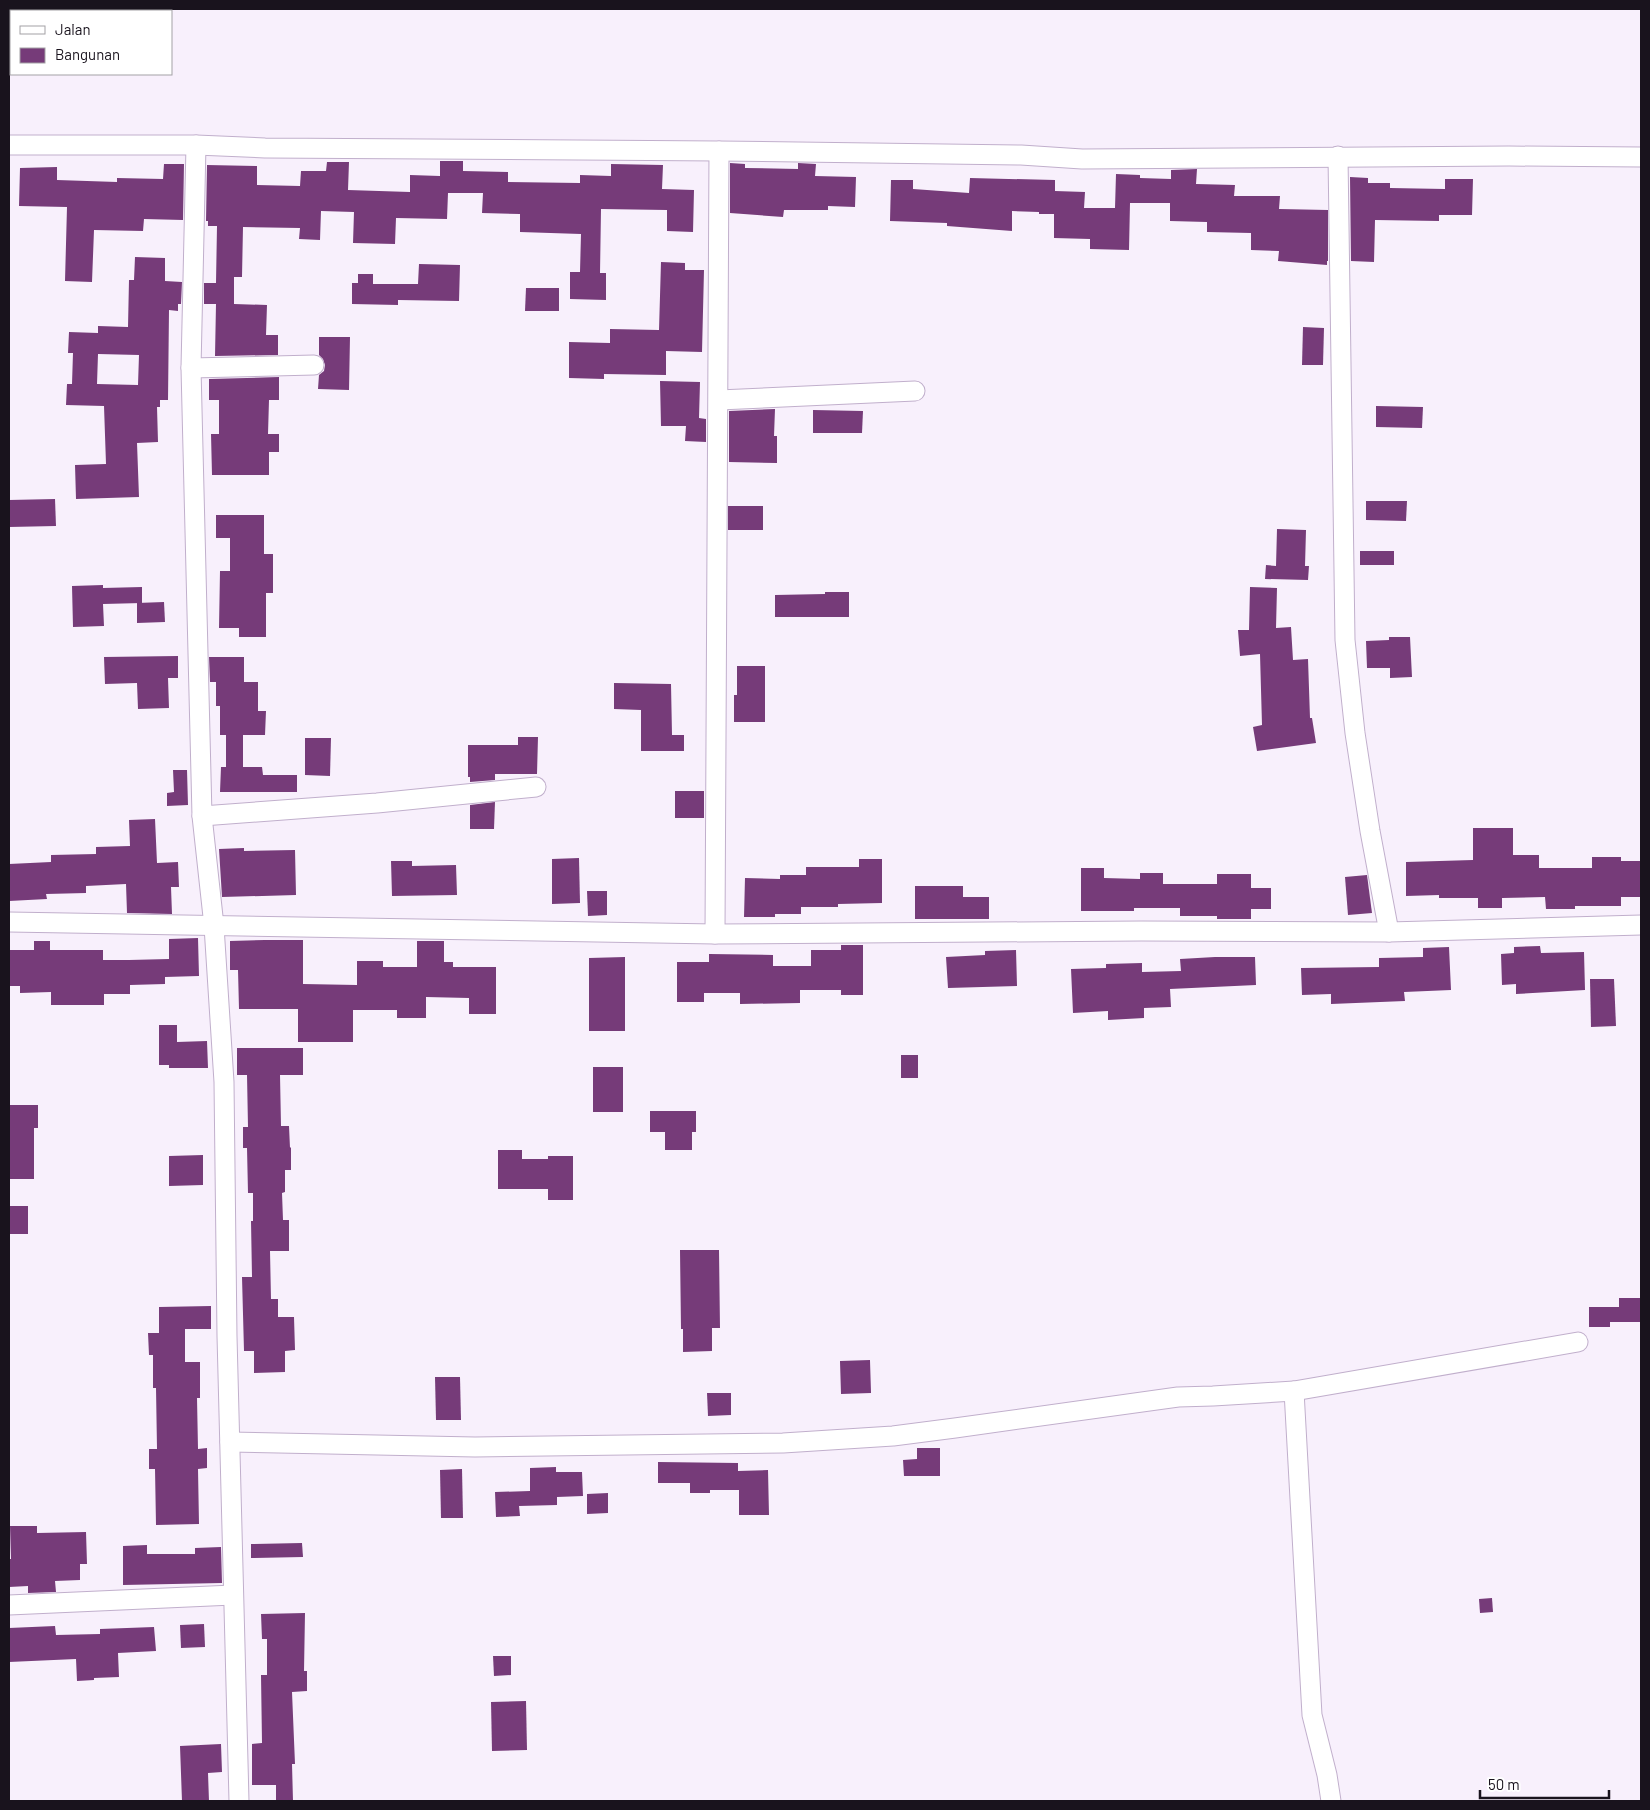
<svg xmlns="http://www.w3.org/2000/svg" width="1650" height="1810" viewBox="0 0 1650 1810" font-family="Barlow,sans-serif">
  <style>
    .building { fill: #763b79; fill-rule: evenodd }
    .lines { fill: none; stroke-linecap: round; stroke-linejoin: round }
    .street-casing { stroke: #c1afcc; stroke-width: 21 }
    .street { stroke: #fff; stroke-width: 19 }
  </style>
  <rect width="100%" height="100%" fill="#f8f0fc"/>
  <g class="building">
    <polygon points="440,161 463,161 463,171 508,172 508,182 580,183 580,175 611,176 611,164 663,165 662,189 694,190 693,232 667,231 667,210 601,209 600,273 606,273 606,300 570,299 570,272 580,272 581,234 520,232 520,214 482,213 483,193 448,193 447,219 396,218 395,244 353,243 354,212 321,211 320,240 299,239 300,228 243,227 242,277 234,277 234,304 267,305 266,335 278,335 278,355 215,356 216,304 204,304 204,283 216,283 217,226 208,226 208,221 206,221 207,165 257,166 257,185 300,186 301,171 326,171 327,162 349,162 348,190 410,192 410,175 440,176"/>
    <polygon points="730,163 745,164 745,168 798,169 798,163 816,164 815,176 856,177 855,207 828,206 828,210 784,210 783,217 730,213"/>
    <polygon points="164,164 184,164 183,220 144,219 143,231 94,230 92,282 65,281 67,207 19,206 20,168 57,167 57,180 117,182 117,178 163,179"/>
    <polygon points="1197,169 1196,184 1235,185 1234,196 1280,196 1279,209 1328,210 1328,261 1327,261 1327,265 1278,261 1279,251 1251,250 1251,233 1207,232 1207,222 1170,221 1170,203 1130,203 1129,250 1090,249 1090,239 1054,238 1054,214 1039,214 1039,212 1012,211 1012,231 947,226 947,223 890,221 891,180 913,180 913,189 969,193 970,178 1055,180 1055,191 1085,192 1084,208 1115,208 1116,174 1140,175 1140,178 1171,179 1171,170"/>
    <polygon points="1350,177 1368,178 1368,183 1390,183 1390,188 1445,189 1445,179 1473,179 1472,215 1439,215 1439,221 1375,220 1374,262 1351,261"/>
    <path d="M 135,257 L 165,258 L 165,281 L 182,282 L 181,304 L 178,304 L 178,311 L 169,310 L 168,400 L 160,400 L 160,407 L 157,407 L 158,442 L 137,443 L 139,497 L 76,499 L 75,465 L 106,464 L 104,406 L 66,405 L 67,384 L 72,384 L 73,353 L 68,353 L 69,332 L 98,333 L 98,326 L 128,327 L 129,280 L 134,280 ZM 98,354 L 139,355 L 138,385 L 97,384 Z"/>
    <polygon points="661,262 685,263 685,270 704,270 702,352 666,351 666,375 604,374 604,379 569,378 569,342 610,343 610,329 659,330"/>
    <polygon points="419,264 460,265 459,301 398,300 398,305 352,304 352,283 358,283 358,274 373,274 373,284 418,284"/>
    <polygon points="526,288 559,288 559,311 525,311"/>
    <polygon points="1303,327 1324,328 1323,365 1302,365"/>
    <polygon points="319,337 350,337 349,390 318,389 319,375 324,371 325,365 323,359 319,355"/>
    <polygon points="279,377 279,400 269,400 268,434 279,434 279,452 269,452 269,475 212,475 211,434 219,434 219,400 209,400 209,379"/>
    <polygon points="660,381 700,382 699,418 706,419 706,442 685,441 686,426 661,426"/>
    <polygon points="1376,406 1423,407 1422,428 1376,427"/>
    <polygon points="775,409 774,436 777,436 777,463 729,462 729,411"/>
    <polygon points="813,410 863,411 862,433 813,433"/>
    <polygon points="55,499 56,526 9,527 9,500"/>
    <polygon points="1366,501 1407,501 1406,521 1366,520"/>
    <rect x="728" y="506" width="35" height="24"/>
    <polygon points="216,515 264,515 264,554 273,554 273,593 266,593 266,637 239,637 239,628 219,628 220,571 230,571 230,538 216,538"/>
    <polygon points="1277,529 1306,530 1305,566 1309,566 1308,580 1265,579 1266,565 1276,566"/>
    <rect x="1360" y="551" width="34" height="14"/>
    <polygon points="103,585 103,588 142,587 142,603 103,604 104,626 73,627 72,586"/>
    <polygon points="1250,587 1277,588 1276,628 1291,627 1293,660 1308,659 1310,718 1312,718 1316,743 1257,751 1253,727 1262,725 1260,654 1240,656 1238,630 1249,630"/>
    <polygon points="825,592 849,592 849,617 775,617 775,595 825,594"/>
    <polygon points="164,602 165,622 137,623 137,603"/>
    <polygon points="1389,637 1410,637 1412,677 1390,678 1390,668 1367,668 1366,641 1389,640"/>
    <polygon points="178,656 178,678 168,678 169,708 138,709 137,683 105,684 104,657"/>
    <polygon points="209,657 244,657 244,682 258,682 258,711 266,711 265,735 243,735 243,767 262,767 263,775 297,775 297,792 220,792 221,767 226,767 226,735 220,735 220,706 216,706 216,682 210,682"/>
    <polygon points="737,666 765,666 765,722 734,722 734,695 737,695"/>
    <polygon points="614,683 671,684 672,735 684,735 684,751 641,751 641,710 614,709"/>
    <polygon points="518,737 538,737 537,774 495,774 495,780 470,782 470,777 468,777 468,745 518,745"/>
    <polygon points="305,738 331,738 330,776 305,775"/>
    <polygon points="173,770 187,770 188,805 167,806 167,793 174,792"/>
    <rect x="675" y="791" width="29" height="27"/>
    <polygon points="495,802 494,829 470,829 470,805"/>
    <polygon points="155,819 157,863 178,862 179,887 171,887 172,914 127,913 126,884 86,886 86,893 46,894 47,899 9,901 9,864 51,862 51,855 96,854 96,847 130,846 129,820"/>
    <polygon points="1473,828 1513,828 1513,855 1539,855 1539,868 1592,868 1592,857 1621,857 1621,861 1641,861 1641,897 1621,897 1621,906 1575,906 1575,909 1546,909 1545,897 1502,898 1502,908 1478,908 1478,898 1439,898 1439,895 1406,896 1406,862 1473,860"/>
    <polygon points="244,848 244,851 295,850 296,895 222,897 219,849"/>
    <polygon points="579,858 580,903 552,904 552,859"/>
    <polygon points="859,859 882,859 882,903 838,904 838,907 801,907 801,914 775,914 775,917 744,917 745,878 780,879 780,875 806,875 806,867 859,867"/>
    <polygon points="391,861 412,861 412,866 456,865 457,895 392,896"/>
    <polygon points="1081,868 1104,868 1104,878 1140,879 1140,873 1163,873 1163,884 1217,884 1217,874 1251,874 1251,888 1271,888 1271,909 1251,909 1251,919 1217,919 1217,916 1180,916 1180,908 1134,908 1134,911 1081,911"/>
    <polygon points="1367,875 1372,913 1348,915 1345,877"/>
    <polygon points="915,886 963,886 963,897 989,897 989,919 915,919"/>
    <polygon points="587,891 607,891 607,915 588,916"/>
    <polygon points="198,938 199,976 165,977 165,984 130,985 130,994 104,994 104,1005 51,1005 51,992 20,993 20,986 10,986 10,950 34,950 34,941 50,941 50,950 103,950 103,960 129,960 169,959 169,939"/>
    <polygon points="265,940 303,940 303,984 357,985 357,961 383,961 383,967 417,967 417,941 444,941 444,962 453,962 453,967 496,967 496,1014 469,1014 469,998 426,997 426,1018 397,1018 397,1010 353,1010 353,1042 298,1042 298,1009 239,1009 238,970 230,970 230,941"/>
    <polygon points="841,945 863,945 863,995 841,995 841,990 800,990 800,1003 740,1004 740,993 704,993 704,1002 677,1002 677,962 709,962 709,954 773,955 773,966 811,966 811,950 841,950"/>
    <polygon points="1540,946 1541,953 1584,952 1585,990 1516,994 1516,984 1502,985 1501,954 1514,953 1514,947"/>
    <polygon points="1449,947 1451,990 1404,992 1405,1001 1331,1004 1331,994 1302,995 1301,968 1379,967 1379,958 1423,957 1423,948"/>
    <polygon points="1016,950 1017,986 948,988 946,957 985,955 985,951"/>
    <polygon points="625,957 625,1031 589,1031 589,958"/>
    <polygon points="1215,957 1255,957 1256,985 1170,989 1171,1007 1144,1008 1144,1018 1108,1020 1108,1011 1073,1013 1071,969 1106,968 1106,964 1142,963 1142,972 1181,971 1180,959"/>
    <polygon points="1590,979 1614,979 1616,1026 1591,1027"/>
    <polygon points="159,1025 177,1025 177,1042 207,1041 208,1068 169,1068 169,1065 159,1065"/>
    <polygon points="237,1048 303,1048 303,1075 280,1075 281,1126 289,1126 290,1148 291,1147 291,1170 285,1170 285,1192 282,1193 283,1220 289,1220 289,1251 270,1251 271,1299 278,1299 278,1317 294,1317 295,1350 285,1351 285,1372 254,1373 254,1351 244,1351 242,1277 252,1277 251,1221 253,1221 253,1193 248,1193 247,1148 243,1148 243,1127 248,1127 247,1075 237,1075"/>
    <rect x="901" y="1055" width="17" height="23"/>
    <rect x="593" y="1067" width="30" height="45"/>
    <polygon points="9,1105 38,1105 38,1128 34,1128 34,1179 9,1179"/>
    <polygon points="650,1111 696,1111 696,1132 692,1132 692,1150 665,1150 665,1132 650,1132"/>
    <polygon points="498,1150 522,1150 522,1159 548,1159 548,1156 573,1156 573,1200 548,1200 548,1189 498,1189"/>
    <polygon points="203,1155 203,1185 169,1186 169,1156"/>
    <rect x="9" y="1206" width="19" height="28"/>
    <polygon points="680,1250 719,1250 720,1328 712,1328 712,1351 683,1352 683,1329 681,1329"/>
    <polygon points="1619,1298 1640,1298 1640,1322 1610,1322 1610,1327 1589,1327 1589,1307 1619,1307"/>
    <polygon points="211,1306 211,1329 185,1329 185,1362 200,1362 200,1398 197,1398 198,1449 207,1448 207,1468 198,1469 199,1524 156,1525 155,1469 149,1469 149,1449 157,1449 156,1388 153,1388 153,1355 149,1355 148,1333 159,1333 159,1307"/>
    <polygon points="870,1360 871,1393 841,1394 840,1361"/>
    <polygon points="435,1377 460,1377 461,1420 436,1420"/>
    <polygon points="707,1393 731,1393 731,1415 708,1416"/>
    <polygon points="917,1448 940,1448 940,1476 904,1476 903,1460 917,1459"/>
    <polygon points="658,1462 738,1463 738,1471 768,1470 769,1515 739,1515 739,1490 710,1490 710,1493 690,1493 690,1483 658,1483"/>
    <polygon points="556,1467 556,1472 582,1472 583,1496 557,1497 557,1505 519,1506 520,1516 496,1517 495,1492 530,1491 530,1468"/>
    <polygon points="462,1469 463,1518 441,1518 440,1470"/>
    <polygon points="608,1493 608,1513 587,1514 587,1494"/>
    <polygon points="10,1526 37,1526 37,1533 86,1532 87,1564 80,1564 80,1580 55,1581 56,1592 28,1593 28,1586 9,1587 9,1559 11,1559"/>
    <polygon points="302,1543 303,1557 251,1558 251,1544"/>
    <polygon points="147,1545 147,1554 195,1554 195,1548 221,1547 222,1583 123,1585 123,1546"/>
    <polygon points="1492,1598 1493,1612 1480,1613 1479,1599"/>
    <polygon points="305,1613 304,1671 307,1671 307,1691 292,1692 295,1764 292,1764 293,1801 276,1801 276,1785 252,1785 252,1744 262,1743 261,1675 267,1675 267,1639 262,1639 261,1614"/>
    <polygon points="204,1624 205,1647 181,1648 180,1625"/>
    <polygon points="55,1626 56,1635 100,1634 100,1629 154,1627 156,1651 118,1653 119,1677 94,1678 94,1680 77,1681 76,1659 9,1662 9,1628"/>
    <polygon points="493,1656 511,1656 511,1675 494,1676"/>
    <polygon points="526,1701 527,1750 492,1751 491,1702"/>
    <polygon points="221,1744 222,1772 208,1773 209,1801 182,1801 180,1746"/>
  </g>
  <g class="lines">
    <defs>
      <g id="street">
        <polyline points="9,145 196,145 265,148 719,151 1021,155 1082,159 1509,156 1641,157"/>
        <polyline points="196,145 191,368 202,816 214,926 224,1082 227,1336 239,1801"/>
        <polyline points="1338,156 1345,640 1355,733 1370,831 1389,932"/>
        <polyline points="191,368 314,365"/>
        <polyline points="719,400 915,391"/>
        <polyline points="202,816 377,803 536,787"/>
        <polyline points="9,922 715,934 1141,931 1389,932 1641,925"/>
        <polyline points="715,934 719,151"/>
        <polyline points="1294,1391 1312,1715 1327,1775 1331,1801"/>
        <polyline points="230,1442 475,1447 783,1443 893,1436 955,1428 1178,1397 1213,1396 1294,1391 1578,1342"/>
        <polyline points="9,1605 233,1595"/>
      </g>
    </defs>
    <use href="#street" class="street-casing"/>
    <use href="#street" class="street"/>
  </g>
  <rect width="1650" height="1810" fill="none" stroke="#19131d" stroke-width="20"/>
  <rect x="10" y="10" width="162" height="65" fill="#ffffff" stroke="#a3a1a5"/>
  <rect x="20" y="26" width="25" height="8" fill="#ffffff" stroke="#a3a1a5"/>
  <text x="55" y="35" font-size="15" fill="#19131d">Jalan</text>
  <rect x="20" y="48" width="25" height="15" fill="#763b79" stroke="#a3a1a5"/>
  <text x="55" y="60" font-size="15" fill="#19131d">Bangunan</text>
  <path d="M1480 1790v8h129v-8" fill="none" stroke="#19131d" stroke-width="2.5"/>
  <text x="1488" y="1790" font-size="15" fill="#19131d" stroke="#ffffff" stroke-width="4" paint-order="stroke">50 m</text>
</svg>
